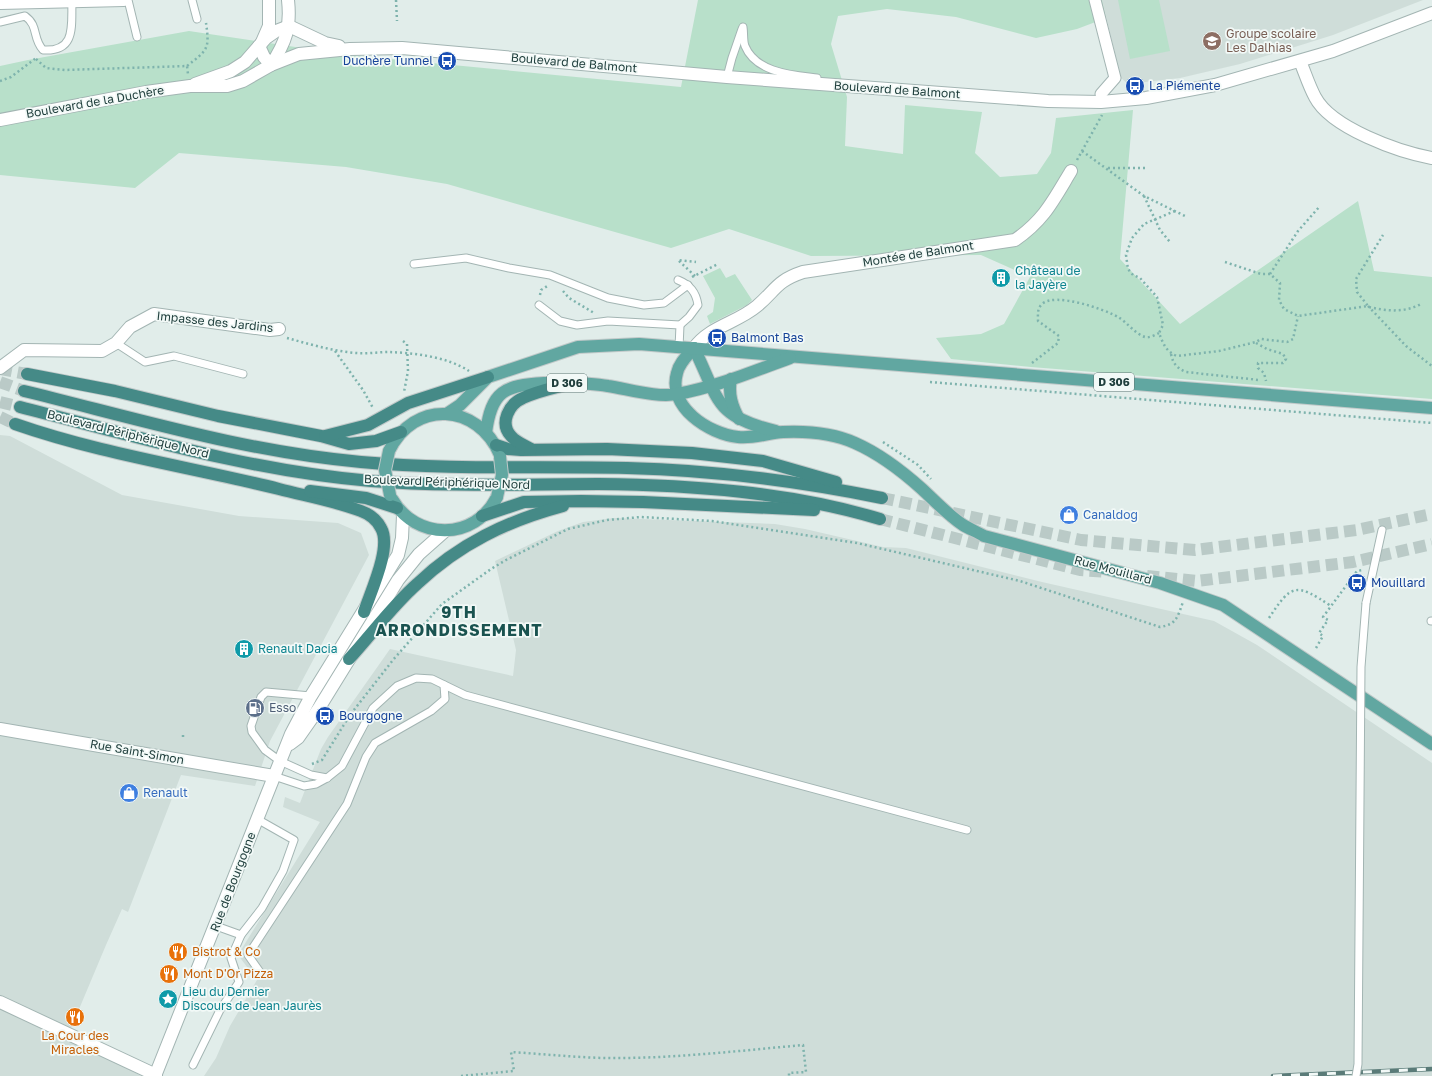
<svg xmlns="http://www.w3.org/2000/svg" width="1432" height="1076" viewBox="0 0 1432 1076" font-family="'Golos Text',sans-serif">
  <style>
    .built { fill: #cfddd9 }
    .green { fill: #b8e0ca }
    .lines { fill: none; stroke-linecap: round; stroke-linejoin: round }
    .trunk-tunnel { stroke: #bacac7; stroke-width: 12; stroke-dasharray: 12 6; stroke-linecap: butt }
    .service-casing { stroke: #a3b5b3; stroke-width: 9 }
    .pedestrian-casing { stroke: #a3b5b3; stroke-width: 13 }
    .minor-casing { stroke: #a3b5b3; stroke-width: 14 }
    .tertiary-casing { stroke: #a3b5b3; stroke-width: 14 }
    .primary-casing { stroke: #c1c9c9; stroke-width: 14 }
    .trunk-casing { stroke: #c1c9c9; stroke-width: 14 }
    .path { stroke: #7eb3ad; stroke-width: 2.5; stroke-dasharray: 2 3; stroke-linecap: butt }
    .service { stroke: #fff; stroke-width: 7 }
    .pedestrian { stroke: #fff; stroke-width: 11 }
    .minor { stroke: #fff; stroke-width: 12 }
    .tertiary { stroke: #fff; stroke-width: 12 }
    .primary { stroke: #61a7a1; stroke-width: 12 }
    .trunk { stroke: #458a87; stroke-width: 12 }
    .rail-casing { stroke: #5a7b78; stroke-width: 4.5 }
    .rail { stroke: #f2f9f7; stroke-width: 3; stroke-dasharray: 9; stroke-linecap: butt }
    .service-bridge-casing { stroke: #a3b5b3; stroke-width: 9; stroke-linecap: butt }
    .primary-bridge-casing { stroke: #c1c9c9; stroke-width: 14; stroke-linecap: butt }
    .service-bridge { stroke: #fff; stroke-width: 7 }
    .primary-bridge { stroke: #61a7a1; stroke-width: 12 }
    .labels { text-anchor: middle; stroke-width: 3.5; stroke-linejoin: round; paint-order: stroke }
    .shield { fill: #f2f9f7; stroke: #5f7775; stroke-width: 1 }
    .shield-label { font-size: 11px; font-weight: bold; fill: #203f3d }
    .education-label { font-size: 12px; fill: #785e54; stroke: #f2f9f7; text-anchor: start }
    .transit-label { font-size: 12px; fill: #164399; stroke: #f2f9f7; text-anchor: start }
    .street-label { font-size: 12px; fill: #203f3d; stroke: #f2f9f7 }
    .culture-label { font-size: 12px; fill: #0d838f; stroke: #f2f9f7; text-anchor: start }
    .shop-label { font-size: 12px; fill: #366cbe; stroke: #f2f9f7; text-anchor: start }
    .service-label { font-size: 12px; fill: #4e5e75; stroke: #f2f9f7; text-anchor: start }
    .food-label { font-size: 12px; fill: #c56008; stroke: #f2f9f7; text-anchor: start }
    .district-label { font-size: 16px; font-weight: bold; letter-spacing: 1px; fill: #1a5350; stroke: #f2f9f7 }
  </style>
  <rect width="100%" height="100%" fill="#e1edea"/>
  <g class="built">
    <polygon points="1102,0 1423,0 1333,35 1240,64 1180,78 1128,84 1121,78"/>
    <polygon points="0,435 10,436 122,495 239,516 338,523 361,533 369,555 270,741 255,786 181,775 128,912 122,909 106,945 69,1033 141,1076 0,1076"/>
    <polygon points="614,518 775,524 805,529 883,547 906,548 1042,582 1214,621 1257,645 1432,763 1432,1076 204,1076 216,1058 230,1026 257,980 238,955 320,822 283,807 285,797 300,803 321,749 328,737 390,649 513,676 516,650 495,561 558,531 583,522"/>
  </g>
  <g class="green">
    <polygon points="698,0 1102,0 1106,18 1077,29 1036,38 956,17 887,9 838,16 831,44 847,97 845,146 903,154 905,105 982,112 975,153 1000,177 1037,174 1051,153 1056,118 1133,110 1120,259 1180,324 1358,201 1374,271 1432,277 1432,399 1031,367 951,359 936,338 981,334 1004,324 1030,277 981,255 811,256 729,229 671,248 447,184 346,167 179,153 135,188 0,175 0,66 28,60 189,31 348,55 681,87"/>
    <polygon points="1118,0 1159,0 1170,51 1130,59"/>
    <polygon points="720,268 726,278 735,274 752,300 747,305 710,324 707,316 713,312 715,298 703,276"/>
  </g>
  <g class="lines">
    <g class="trunk-tunnel">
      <polyline points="0,369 27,374"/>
      <polyline points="0,382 24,391"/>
      <polyline points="0,402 20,407"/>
      <polyline points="0,417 15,424"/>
      <polyline points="882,498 1081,540 1195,550 1357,530 1432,514"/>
      <polyline points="880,519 1080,570 1107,572"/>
      <polyline points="1147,576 1197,581 1353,562 1432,544"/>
    </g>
    <defs>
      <g id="service">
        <polyline points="128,0 137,37"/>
        <polyline points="192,0 197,19"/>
        <path d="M 0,22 L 25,16 C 39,26 32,38 43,50 C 77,52 71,25 72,0"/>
        <path d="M 743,27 C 744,33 743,41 745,46 C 756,73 793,75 817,78"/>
        <polyline points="727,77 732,58 742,29"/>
        <polyline points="414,264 466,258 509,268 550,275 608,298 644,305 664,303 688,285"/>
        <path d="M 539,305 L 560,321 L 577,325 L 608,321 L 680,325 L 689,317 L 698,305 C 696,292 690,285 678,280"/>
        <polyline points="116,343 145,362 174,356 243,374"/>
        <polyline points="679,348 680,325"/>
        <polyline points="1366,603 1382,530"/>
        <polyline points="1431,621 1432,621"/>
        <polyline points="311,696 266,692 261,697 251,726 252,732 265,750 280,761 311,775 327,778"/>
        <polyline points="274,776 304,786 316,784 327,778 342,766 373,708 397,686 416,678 432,679 465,695 967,830"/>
        <polyline points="216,926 241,935"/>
        <polyline points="260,972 248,955 347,804 366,757 375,743 431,711 445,699 444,685"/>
        <polyline points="193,1065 220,1010 239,982 231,958 241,935 262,908 283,871 294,840 257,819"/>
      </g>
      <polyline id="pedestrian" points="1095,0 1115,78 1101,94"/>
      <g id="minor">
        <polyline points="0,3 124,0"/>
        <polyline points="262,42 269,26 269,0"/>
        <path d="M 259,46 L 264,57 L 271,65 C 286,42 291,27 288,0"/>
        <path d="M 1300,61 C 1305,73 1309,86 1315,97 C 1331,128 1399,152 1432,158"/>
        <path d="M 694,348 C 710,326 737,323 757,306 C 776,290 776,281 803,272 L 1015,240 C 1044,220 1053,201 1071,171"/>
        <polyline points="0,368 24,350 102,351 116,343 130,327 154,314 270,330 279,329"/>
        <polyline points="0,1002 156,1075"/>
      </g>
      <g id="tertiary">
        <polyline points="195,84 231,71 245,62 266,38 276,31 289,26 325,43 339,46"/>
        <polyline points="0,120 146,92 190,86 227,86 243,81 271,65 299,54 350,49 402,48 727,77 1048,101 1101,102 1146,98 1215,85 1333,51 1432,13"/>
        <polyline points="0,729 274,776"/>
        <polyline points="290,744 298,738 319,708 398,580 419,554 445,531"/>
        <polyline points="155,1076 291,734 311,696 398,555 402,538 403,515"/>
      </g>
      <g id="primary">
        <path d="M 694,348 C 687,356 679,363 677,373 C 667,407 709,434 738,437 C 753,439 768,433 783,432 C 806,431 833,433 855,443 C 880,454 902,471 922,489 C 935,501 948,515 963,525 C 970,529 977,532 984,536 L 1160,583 L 1223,605 L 1432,744"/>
        <path d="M 694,348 C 719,399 714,417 776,431"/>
        <path d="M 731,379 C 728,394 732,406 739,419"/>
        <polyline points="448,413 460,405 488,377 578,347 639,344 1432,408"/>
        <path d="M 486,433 C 491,391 505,385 544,383 C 566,383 587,382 608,386 C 628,389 658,398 677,394 C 716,387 754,371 790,358"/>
        <path d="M 389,451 C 414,399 478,403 500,455"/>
        <path d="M 392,499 C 416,541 475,541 497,497"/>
      </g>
      <g id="trunk">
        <polyline points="27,374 115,391 218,416 321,436 349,444 376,441 401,432"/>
        <path d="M 24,391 C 135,418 246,452 361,462 C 450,470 538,466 627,468 C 713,470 798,481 882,498"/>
        <path d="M 20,407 C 135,436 251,471 371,481 C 447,487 522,484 598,484 C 692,485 790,492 880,519"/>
        <path d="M 15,424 C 101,454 191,467 279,489 C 306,496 335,501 361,511 C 369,514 377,520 381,528 C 392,547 371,591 364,612"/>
        <polyline points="325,436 368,425 408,403 488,377"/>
        <polyline points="496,445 508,449 521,450 607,449 692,453 763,461 836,482"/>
        <path d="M 531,449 C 524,445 516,442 511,436 C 499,423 509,404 523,398 C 539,390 559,387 576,382"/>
        <polyline points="310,491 366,498 397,508"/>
        <polyline points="482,516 524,502 581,501 643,502 814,510"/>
        <path d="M 349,659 C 372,634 392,606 417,584 C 459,544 507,521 563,506"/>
      </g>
    </defs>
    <use href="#service" class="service-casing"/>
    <use href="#pedestrian" class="pedestrian-casing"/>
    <use href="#minor" class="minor-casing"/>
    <use href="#tertiary" class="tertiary-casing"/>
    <use href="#primary" class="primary-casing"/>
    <use href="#trunk" class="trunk-casing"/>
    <g class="path">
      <polyline points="396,0 397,21"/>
      <polyline points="36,59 46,68 65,70 187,66 188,74"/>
      <path d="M 187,66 C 207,50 210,50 206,23"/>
      <polyline points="0,81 11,77 36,58"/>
      <polyline points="1082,151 1144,196 1185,216"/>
      <polyline points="1077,160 1102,115"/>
      <polyline points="1108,168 1148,168"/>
      <polyline points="1144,196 1160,230 1170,242"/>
      <path d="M 1175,211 L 1144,224 L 1132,238 L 1126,255 L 1128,269 L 1133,275 L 1140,278 L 1157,297 L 1163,325 L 1159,333 C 1163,343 1166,352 1177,356 L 1219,351 L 1256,342 L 1261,339 L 1287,342 L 1293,339 L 1298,316"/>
      <polyline points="1225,262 1261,274 1270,274 1280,283 1279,300 1284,309 1298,316 1368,306 1357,292 1356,279 1383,235"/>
      <polyline points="1270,274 1298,231 1320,206"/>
      <polyline points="695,276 678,260 696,262"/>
      <polyline points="692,277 718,264"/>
      <polyline points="563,291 569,298 594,313"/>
      <polyline points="540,295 541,290 549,285"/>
      <polyline points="1368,306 1406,346 1432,366"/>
      <path d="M 1369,307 C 1387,311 1404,313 1421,304"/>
      <path d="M 287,338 C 309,344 332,351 356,353 C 367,354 378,352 389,352 C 415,353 448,357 469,371"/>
      <polyline points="403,341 407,344 408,371 404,392"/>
      <polyline points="1256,343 1267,349 1283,354 1286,359 1283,363 1258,363 1258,368 1264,373 1266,381"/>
      <polyline points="335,351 363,390 373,408"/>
      <path d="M 1171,354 C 1173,364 1177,368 1186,372 L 1259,380"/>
      <path d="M 1032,363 L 1058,343 L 1059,336 L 1038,321 C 1038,314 1037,309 1042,304 C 1055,292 1104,309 1118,317 C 1127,322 1135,334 1145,337 C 1150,338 1155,335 1159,333"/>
      <polyline points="930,382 1432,423"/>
      <polyline points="883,442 918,465 931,479"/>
      <path d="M 1269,618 C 1292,583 1296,583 1331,606"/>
      <polyline points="1316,648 1323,636 1319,633 1328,620 1323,617 1357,571 1363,570"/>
      <polyline points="183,737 183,735"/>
      <path d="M 312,764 L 322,760 L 350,715 L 393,660 L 442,604 L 491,569 L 506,560 L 568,529 L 607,520 L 641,517 L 712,521 L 857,543 L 1020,581 L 1160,627 C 1177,624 1177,618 1183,602"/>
      <path d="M 461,1076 L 514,1071 L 511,1052 C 542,1054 572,1057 603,1058 C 669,1059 737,1051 803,1045 L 806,1072 L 789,1073 L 789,1076"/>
    </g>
    <use href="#service" class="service"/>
    <use href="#pedestrian" class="pedestrian"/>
    <use href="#minor" class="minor"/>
    <use href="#tertiary" class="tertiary"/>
    <use href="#primary" class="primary"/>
    <use href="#trunk" class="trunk"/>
    <defs>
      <polyline id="rail" points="1273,1076 1432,1069"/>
    </defs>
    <use href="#rail" class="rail-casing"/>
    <use href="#rail" class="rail"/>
    <defs>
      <polyline id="service-bridge" points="1356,1076 1358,1064 1361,667 1366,603"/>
      <g id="primary-bridge">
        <polyline points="389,451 385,470 390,495"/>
        <polyline points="497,497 502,475 500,457"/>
      </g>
    </defs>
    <use href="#service-bridge" class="service-bridge-casing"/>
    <use href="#primary-bridge" class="primary-bridge-casing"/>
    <use href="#service-bridge" class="service-bridge"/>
    <use href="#primary-bridge" class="primary-bridge"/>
  </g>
  <defs>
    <symbol id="school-disc" viewBox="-11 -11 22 22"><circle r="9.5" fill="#8d6e63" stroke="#f2f9f7"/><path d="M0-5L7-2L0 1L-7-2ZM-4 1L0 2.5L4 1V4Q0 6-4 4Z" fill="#fff"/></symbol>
    <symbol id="bus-disc" viewBox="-11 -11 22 22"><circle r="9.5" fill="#1a4fb4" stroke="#f2f9f7"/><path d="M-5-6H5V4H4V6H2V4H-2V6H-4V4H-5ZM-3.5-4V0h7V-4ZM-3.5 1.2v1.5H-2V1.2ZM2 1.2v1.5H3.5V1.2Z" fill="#fff"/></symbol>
    <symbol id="building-disc" viewBox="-11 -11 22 22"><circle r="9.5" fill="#0f9aa8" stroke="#f2f9f7"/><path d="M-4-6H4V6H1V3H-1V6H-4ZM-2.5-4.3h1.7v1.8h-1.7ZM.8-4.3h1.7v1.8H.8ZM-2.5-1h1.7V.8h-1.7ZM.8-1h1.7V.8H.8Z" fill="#fff"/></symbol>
    <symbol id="shop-disc" viewBox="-11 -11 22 22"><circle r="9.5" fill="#3f7fe0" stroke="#f2f9f7"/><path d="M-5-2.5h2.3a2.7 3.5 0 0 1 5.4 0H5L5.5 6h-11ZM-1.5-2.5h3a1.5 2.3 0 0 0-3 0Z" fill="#fff"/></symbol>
    <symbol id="fuel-disc" viewBox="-11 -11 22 22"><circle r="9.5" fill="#5c6f8a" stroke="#f2f9f7"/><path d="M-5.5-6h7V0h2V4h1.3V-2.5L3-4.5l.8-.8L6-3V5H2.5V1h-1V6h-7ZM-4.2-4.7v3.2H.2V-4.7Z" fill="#fff"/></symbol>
    <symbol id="restaurant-disc" viewBox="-11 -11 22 22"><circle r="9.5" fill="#e8710a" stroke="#f2f9f7"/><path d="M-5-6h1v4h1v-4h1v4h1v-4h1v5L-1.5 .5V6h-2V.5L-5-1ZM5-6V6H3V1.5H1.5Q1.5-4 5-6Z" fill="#fff"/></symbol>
    <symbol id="sight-disc" viewBox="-11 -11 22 22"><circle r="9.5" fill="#0f9aa8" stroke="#f2f9f7"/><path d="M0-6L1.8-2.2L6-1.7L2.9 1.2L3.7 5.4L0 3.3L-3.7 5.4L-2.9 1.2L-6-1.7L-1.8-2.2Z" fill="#fff"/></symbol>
  </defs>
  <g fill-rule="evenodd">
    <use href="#school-disc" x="1201" y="30" width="22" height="22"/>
    <use href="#bus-disc" x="436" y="50" width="22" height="22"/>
    <use href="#bus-disc" x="1124" y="75" width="22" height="22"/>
    <use href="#building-disc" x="990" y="267" width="22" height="22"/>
    <use href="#bus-disc" x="706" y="327" width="22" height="22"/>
    <use href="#shop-disc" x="1058" y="504" width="22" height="22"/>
    <use href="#bus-disc" x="1346" y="572" width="22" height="22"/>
    <use href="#building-disc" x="233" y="638" width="22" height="22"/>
    <use href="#fuel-disc" x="244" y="697" width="22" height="22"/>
    <use href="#bus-disc" x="314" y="705" width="22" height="22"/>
    <use href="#shop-disc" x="118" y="782" width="22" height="22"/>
    <use href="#restaurant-disc" x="167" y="941" width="22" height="22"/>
    <use href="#restaurant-disc" x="158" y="963" width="22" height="22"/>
    <use href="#sight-disc" x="157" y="988" width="22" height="22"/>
    <use href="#restaurant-disc" x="64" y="1006" width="22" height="22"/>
  </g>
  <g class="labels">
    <g class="shield">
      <rect x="1094" y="373" width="40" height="18" rx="3"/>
      <rect x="547" y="374" width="40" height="18" rx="3"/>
    </g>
    <g class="shield-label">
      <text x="1114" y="386">D 306</text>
      <text x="567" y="387">D 306</text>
    </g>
    <g class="education-label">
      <text x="1226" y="38">Groupe scolaire<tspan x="1226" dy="14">Les Dalhias</tspan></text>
    </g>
    <g class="transit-label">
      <text x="433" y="65" text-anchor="end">Duchère Tunnel</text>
      <text x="1149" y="90">La Piémente</text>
      <text x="731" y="342">Balmont Bas</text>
      <text x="1371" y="587">Mouillard</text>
      <text x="339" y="720">Bourgogne</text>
    </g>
    <g class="street-label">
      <text transform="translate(574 63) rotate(5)" y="4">Boulevard de Balmont</text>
      <text transform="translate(897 90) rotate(4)" y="4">Boulevard de Balmont</text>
      <text transform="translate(95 102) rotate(-10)" y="4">Boulevard de la Duchère</text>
      <text transform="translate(918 254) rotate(-9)" y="4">Montée de Balmont</text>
      <text transform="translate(215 322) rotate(6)" y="4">Impasse des Jardins</text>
      <text transform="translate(128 434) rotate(14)" y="4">Boulevard Périphérique Nord</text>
      <text transform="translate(447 482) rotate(2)" y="4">Boulevard Périphérique Nord</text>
      <text transform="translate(1113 570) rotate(15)" y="4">Rue Mouillard</text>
      <text transform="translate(137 752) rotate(10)" y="4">Rue Saint-Simon</text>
      <text transform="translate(233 882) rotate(-69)" y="4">Rue de Bourgogne</text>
    </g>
    <g class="culture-label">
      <text x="1015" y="275">Château de<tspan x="1015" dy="14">la Jayère</tspan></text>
      <text x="258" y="653">Renault Dacia</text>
      <text x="182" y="996">Lieu du Dernier<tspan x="182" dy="14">Discours de Jean Jaurès</tspan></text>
    </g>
    <g class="shop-label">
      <text x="1083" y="519">Canaldog</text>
      <text x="143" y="797">Renault</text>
    </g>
    <g class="service-label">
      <text x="269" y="712">Esso</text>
    </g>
    <g class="food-label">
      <text x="192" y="956">Bistrot &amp; Co</text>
      <text x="183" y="978">Mont D'Or Pizza</text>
      <text x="75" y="1040" text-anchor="middle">La Cour des<tspan x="75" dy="14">Miracles</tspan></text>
    </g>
    <g class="district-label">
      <text x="459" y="618">9TH<tspan x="459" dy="18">ARRONDISSEMENT</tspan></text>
    </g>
  </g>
</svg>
